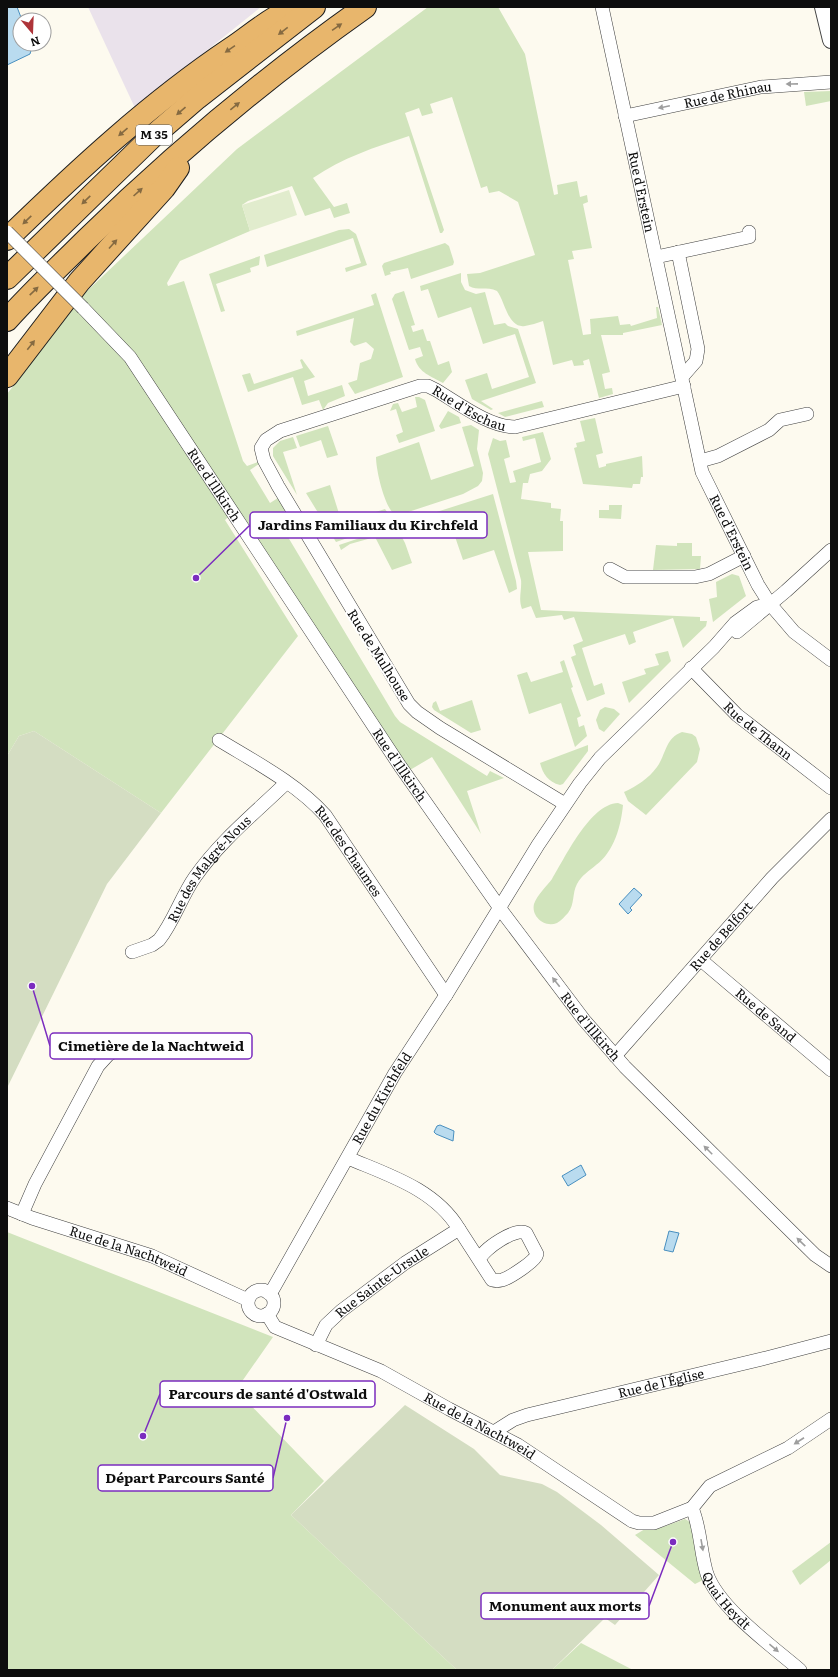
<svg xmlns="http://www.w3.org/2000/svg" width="838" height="1677" viewBox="0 0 838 1677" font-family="Literata,serif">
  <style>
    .industrial { fill: #eae2eb }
    .green { fill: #d1e4bc }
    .cemetery { fill: #d4ddc2 }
    .pitch { fill: #e1eccd }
    .water { fill: #b9dbef; stroke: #488fbf }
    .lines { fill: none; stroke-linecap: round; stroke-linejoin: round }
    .minor-casing { stroke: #404040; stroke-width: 14 }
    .tertiary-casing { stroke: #404040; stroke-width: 18 }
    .trunk-casing { stroke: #1e1e1e; stroke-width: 24 }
    .minor { stroke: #fff; stroke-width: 13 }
    .tertiary { stroke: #fff; stroke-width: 16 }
    .trunk { stroke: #e8b66c; stroke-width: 22 }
    .minor-bridge-casing { stroke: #404040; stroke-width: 14; stroke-linecap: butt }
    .minor-bridge { stroke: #fff; stroke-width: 13 }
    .oneway { fill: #856a41 }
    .oneway2 { fill: #9e9e9e }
    .labels { text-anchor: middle; stroke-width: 4; stroke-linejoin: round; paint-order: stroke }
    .shield { fill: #fff; stroke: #565656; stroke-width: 1 }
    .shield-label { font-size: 12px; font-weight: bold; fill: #0d0d0d }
    .street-label { font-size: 13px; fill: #0d0d0d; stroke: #fff }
    .leader { fill: none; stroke: #7b2cbf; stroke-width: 1.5 }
    .callout-dot { fill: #7b2cbf; stroke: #fff; stroke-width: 1.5 }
    .callout { fill: #fff; stroke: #7b2cbf; stroke-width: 1.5 }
    .callout-label { font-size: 14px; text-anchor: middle; font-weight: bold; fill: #0d0d0d }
  </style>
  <rect width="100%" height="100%" fill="#fdfaef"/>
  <polygon class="industrial" points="88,7 261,7 135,108"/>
  <g class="green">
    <path d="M 428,7 L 498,7 L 525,54 L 554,195 L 558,194 L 557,185 L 577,181 L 580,197 L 587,195 L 588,202 L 583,204 L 592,248 L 572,251 L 574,259 L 568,260 L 583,335 L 591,334 L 590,319 L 618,316 L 620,325 L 630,324 L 631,326 L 657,318 L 656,307 L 658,307 L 662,325 L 623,333 L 623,335 L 601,335 L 610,372 L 602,374 L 605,389 L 612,388 L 613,394 L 599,398 L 589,359 L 583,361 L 584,365 L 574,366 L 572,360 L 553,365 L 543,321 C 537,323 531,325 525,326 C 508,329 505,301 497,291 C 487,286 477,291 469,286 L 467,274 L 480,273 L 535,255 L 518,202 L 499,191 L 489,193 L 487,186 L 481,188 L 452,97 L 430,104 L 433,113 L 422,116 L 419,108 L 405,113 L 444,230 L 442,233 L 440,233 L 409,136 C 375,147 342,158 313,178 L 334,207 L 347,203 L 350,213 L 334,218 L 330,208 L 305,216 L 292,186 L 248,201 L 242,205 L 250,231 L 180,261 L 167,283 L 168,286 L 184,281 L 243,461 L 247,466 L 258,462 L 259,464 L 250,470 L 270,503 L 278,498 L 285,511 L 276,517 L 395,716 L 400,722 L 487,776 L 490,771 L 504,778 L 467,791 L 481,834 L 432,757 L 410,770 L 237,509 L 225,520 L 298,636 L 161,813 L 34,731 L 19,736 L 7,756 L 7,394 L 86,292 L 237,149 Z"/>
    <polygon points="831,91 831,101 806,106 804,92"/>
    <polygon points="349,229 356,234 367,265 346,272 345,268 361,263 353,238 267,267 264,255 339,230"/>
    <polygon points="445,243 449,246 454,262 453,265 411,279 408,268 390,272 391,274 385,276 382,266 384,263"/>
    <polygon points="260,256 259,265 250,268 251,272 216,284 225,311 221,312 209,274"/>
    <polygon points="461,273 461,282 465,290 476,294 485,292 494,325 505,323 508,326 518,329 536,383 481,401 493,409 491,410 472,399 465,380 487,373 492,389 529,377 515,334 483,344 471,307 438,318 428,289 421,291 420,286"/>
    <path d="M 404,291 L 415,325 L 411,326 L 413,332 L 423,329 L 427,341 L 430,341 L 438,365 L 449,361 L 452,372 L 443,383 C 431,376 419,373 415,359 L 423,356 L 420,347 L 409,350 L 392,299 L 395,294 Z"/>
    <polygon points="376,293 403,377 355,394 348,383 357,380 360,363 371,359 374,349 366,342 354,346 350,342 354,318 297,336 296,331 374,305 371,295"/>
    <polygon points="302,359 315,377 304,381 308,396 342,385 345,396 328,403 323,410 319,400 302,405 293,377 248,392 242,375 250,373 254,384 303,368 300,360"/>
    <polygon points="415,397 419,397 425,400 435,431 399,443 396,435 403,432 396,409 390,411 393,404 398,403 402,412 417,407"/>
    <polygon points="542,401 544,407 505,417 498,413"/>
    <polygon points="448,411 459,417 461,423 441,429 439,426"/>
    <polygon points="595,418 603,453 596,455 599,468 606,466 606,464 642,456 643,477 641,477 640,484 633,484 632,488 583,484 574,448 577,447 576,443 585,441 580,421"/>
    <path d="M 471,425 L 479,430 L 477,449 L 483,473 L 482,481 L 478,486 L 463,494 L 396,516 C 385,509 376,471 376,457 L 419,442 L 431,480 L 474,466 L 462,427 Z"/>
    <polygon points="328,426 338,455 327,458 321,440 300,447 296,436"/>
    <path d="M 543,432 L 551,459 L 542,471 L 530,474 L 528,483 L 523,483 L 521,499 L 551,503 L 551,508 L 561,509 L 560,521 L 563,521 L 563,551 L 528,552 L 541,610 L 700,617 L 700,621 L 707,621 L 706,626 L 683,648 L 673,618 L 633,632 L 636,642 L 629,645 L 625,634 L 582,648 L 594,686 L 602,683 L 605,694 L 587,701 L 571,657 L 576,655 L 573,645 L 583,641 L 574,617 L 564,620 L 562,615 L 536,618 L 531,606 L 522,609 C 518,599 522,590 521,580 L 488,454 L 493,438 L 500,441 L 506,440 L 510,457 L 504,459 L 510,483 L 516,482 L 513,471 L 541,462 L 535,438 L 523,441 L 522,437 Z"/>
    <polygon points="293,437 297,448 283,452 297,495 273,456 273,448 280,441"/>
    <polygon points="330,485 342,523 385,509 390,516 389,518 364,527 365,532 336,542 306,493"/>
    <polygon points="493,494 516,581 517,589 509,593 494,550 463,560 450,522 407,536 401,526 402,523"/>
    <polygon points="609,505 622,505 621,519 599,518 599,510 609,510"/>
    <polygon points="396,526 405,543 412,563 392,570 375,537 350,544 341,550 339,545"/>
    <polygon points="677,543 692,543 692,556 701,556 700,569 653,570 656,545 677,546"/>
    <polygon points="732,574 739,576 746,596 713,622 709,599 717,597 716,582"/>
    <polygon points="668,651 671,661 629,703 622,682 646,674 644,669 659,665 655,654"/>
    <polygon points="564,660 573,687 571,688 581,716 577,718 579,727 584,725 587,736 575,747 561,703 529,714 517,675 527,672 531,682 563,672 560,662"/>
    <polygon points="472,700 481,730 471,733 434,710 432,707 433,703 436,701 440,711"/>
    <polygon points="605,707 614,709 620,714 604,732 599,729 596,720 600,710"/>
    <path d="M 682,732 L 692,734 L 696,737 L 700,749 L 697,762 L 646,815 L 628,801 L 624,792 C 637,786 648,779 657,767 C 666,755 665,738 682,732 Z"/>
    <path d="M 588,745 L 588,751 L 563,784 L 560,785 C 548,782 543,774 540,763 Z"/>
    <path d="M 618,803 L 623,805 C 621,826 614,852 596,865 C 589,871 582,875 577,884 C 572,893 575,904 568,913 C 565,916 561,921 557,923 C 544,928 531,916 534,904 C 537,895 547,886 552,879 C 565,858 590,804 618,803 Z"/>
    <polygon points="7,1232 273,1337 236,1390 324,1481 291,1515 457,1670 7,1670"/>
    <polygon points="685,1519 690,1522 703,1580 695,1584 635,1535 645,1529 657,1529"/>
    <polygon points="831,1542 831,1560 800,1585 792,1571"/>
    <polygon points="581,1643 633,1670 552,1670"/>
  </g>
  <g class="cemetery">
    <polygon points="34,731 161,813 107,884 7,1088 7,756 19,736"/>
    <polygon points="405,1405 474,1449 500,1475 542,1484 557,1492 601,1525 659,1575 615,1625 605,1618 552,1670 457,1670 291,1515"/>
  </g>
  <polygon class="pitch" points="289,190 297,215 250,231 242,205"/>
  <g class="water">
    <polygon points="7,7 17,7 22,20 20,20 20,44 31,44 32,47 30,54 7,65"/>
    <polygon points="634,888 642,895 630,908 632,910 628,914 619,904"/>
    <polygon points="440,1125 454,1131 453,1141 436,1134 434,1132 437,1126"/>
    <polygon points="581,1165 586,1175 568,1186 562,1176"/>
    <polygon points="669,1231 679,1233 673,1252 664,1250"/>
  </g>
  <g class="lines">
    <defs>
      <g id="minor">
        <path id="s1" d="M 602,7 L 702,472 L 758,585 L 770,604 L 794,632 L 831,660"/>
        <path id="s2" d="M 625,116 L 761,87 L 831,82"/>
        <polyline points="678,252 698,349 696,361 682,377"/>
        <polyline points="656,257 749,237 749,232"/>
        <path id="s3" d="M 83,308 L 130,357 L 400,766 L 504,914 L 584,1020 L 625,1067 L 815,1255 L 831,1266"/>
        <polyline points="700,461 718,456 769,430 780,420 807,414"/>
        <polyline points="610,569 625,577 695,577 709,574 744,556"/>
        <polyline points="737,632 786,591 831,550"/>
        <path id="s4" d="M 691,668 L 737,715 L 831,788"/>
        <path id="s5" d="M 219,740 C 255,762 296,783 325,815 L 446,995"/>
        <path id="s6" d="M 565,804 L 440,728 L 417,712 L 409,704 L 278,486 L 264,460 L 261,448 L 266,440 L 280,431 L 420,386 L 428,386 L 436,390 C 458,403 489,427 515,427 L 684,386"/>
        <path id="s7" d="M 132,952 L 152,945 L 159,940 C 174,921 181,897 195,877 C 220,841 255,813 286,783"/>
        <path id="s8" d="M 701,960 L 831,1070"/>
        <path id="s9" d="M 615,1056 L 772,878 L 831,819"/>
        <path id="s10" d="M 7,1208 L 32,1218 L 152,1256 L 248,1300"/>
        <polyline points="22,1214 35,1184 98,1066 108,1055 133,1040"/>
        <path d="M 459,1229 L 492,1280 C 496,1281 498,1281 502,1280 C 509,1278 536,1261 537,1254 L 526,1233 C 516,1227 483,1249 480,1259"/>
        <circle cx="261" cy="1303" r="13"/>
        <path id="s11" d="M 268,1293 L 273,1289 L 395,1073 L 446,995 L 538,845 L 580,783 L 600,758 L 714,647 L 735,623 L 757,607 L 770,604"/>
        <path id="s12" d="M 267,1314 L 275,1327 L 381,1371 L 449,1409 L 518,1445 L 632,1521 L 639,1523 L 654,1523 L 692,1508 L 710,1486 L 788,1448 L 831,1419"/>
        <path id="s13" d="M 316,1345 L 326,1325 L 341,1311 L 405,1263 L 459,1229 C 435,1189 388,1175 348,1158"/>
        <path id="s14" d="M 494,1432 L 513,1420 L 527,1415 L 766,1358 L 831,1341"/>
        <path id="s15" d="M 692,1508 C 701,1529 700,1552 707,1574 C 719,1608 772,1646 800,1670"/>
      </g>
      <polyline id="tertiary" points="823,7 831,40"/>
      <g id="trunk">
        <path d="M 7,239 C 78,170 150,103 232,48 C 250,36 269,19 288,11"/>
        <polyline points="7,278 153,136 197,98 314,7"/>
        <path d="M 7,320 C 32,292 60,266 86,240 C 173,155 266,77 365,7"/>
        <polyline points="7,376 79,282 164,188 178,168"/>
      </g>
    </defs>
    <use href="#minor" class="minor-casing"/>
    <use href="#tertiary" class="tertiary-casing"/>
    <use href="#trunk" class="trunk-casing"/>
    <use href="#minor" class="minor"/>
    <use href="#tertiary" class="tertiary"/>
    <use href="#trunk" class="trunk"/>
    <defs>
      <polyline id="minor-bridge" points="7,232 83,308"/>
    </defs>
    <use href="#minor-bridge" class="minor-bridge-casing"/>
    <use href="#minor-bridge" class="minor-bridge"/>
  </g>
  <defs><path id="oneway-solid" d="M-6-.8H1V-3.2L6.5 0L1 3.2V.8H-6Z"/></defs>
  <g class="oneway">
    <use href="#oneway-solid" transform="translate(337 27) rotate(-35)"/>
    <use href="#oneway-solid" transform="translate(283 31) rotate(142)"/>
    <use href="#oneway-solid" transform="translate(230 49) rotate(146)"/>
    <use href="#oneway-solid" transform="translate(235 106) rotate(-39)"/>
    <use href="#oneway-solid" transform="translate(181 111) rotate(139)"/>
    <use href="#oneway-solid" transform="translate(123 132) rotate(139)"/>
    <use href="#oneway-solid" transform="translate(138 192) rotate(-42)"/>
    <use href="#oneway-solid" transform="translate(86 200) rotate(136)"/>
    <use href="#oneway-solid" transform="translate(27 220) rotate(136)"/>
    <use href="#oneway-solid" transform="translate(113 244) rotate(-48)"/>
    <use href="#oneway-solid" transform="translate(34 291) rotate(-44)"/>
    <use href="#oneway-solid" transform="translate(31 345) rotate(-52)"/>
  </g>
  <g class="oneway2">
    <use href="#oneway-solid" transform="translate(792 84) rotate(179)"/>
    <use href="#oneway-solid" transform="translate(664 107) rotate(168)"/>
    <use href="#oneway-solid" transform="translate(556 982) rotate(-128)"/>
    <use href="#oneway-solid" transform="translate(708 1150) rotate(-135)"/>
    <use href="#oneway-solid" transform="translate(801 1242) rotate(-136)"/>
    <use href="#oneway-solid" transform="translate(799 1441) rotate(147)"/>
    <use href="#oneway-solid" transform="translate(702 1545) rotate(80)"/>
    <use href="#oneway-solid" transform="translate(774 1648) rotate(40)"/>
  </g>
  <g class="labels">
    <rect class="shield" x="136" y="125" width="36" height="20" rx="3"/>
    <g class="shield-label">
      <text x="154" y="139">M 35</text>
    </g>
    <g class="street-label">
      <text dy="5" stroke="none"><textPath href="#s2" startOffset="105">Rue de Rhinau</textPath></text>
      <text dy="5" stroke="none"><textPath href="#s1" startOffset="189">Rue d'Erstein</textPath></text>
      <text dy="5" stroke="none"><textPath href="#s6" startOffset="710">Rue d'Eschau</textPath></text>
      <text dy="5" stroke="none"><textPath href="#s3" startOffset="221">Rue d'Illkirch</textPath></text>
      <text dy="5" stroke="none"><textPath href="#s1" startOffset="543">Rue d'Erstein</textPath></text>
      <text transform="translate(379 655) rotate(58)" y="5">Rue de Mulhouse</text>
      <text dy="5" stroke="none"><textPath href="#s4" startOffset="92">Rue de Thann</textPath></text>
      <text dy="5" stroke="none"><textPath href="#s3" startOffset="557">Rue d'Illkirch</textPath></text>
      <text dy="5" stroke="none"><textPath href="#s5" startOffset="173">Rue des Chaumes</textPath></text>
      <text dy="5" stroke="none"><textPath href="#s7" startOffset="117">Rue des Malgré-Nous</textPath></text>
      <text dy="5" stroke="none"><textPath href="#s9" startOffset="160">Rue de Belfort</textPath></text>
      <text dy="5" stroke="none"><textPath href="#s8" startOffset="85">Rue de Sand</textPath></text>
      <text dy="5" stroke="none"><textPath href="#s3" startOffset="881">Rue d'Illkirch</textPath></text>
      <text dy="5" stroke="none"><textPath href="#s11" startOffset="226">Rue du Kirchfeld</textPath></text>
      <text dy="5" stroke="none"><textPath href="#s10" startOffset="129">Rue de la Nachtweid</textPath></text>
      <text dy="5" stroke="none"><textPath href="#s13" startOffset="93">Rue Sainte-Ursule</textPath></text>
      <text dy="5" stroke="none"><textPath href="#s14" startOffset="175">Rue de l'Église</textPath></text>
      <text dy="5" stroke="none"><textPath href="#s12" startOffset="243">Rue de la Nachtweid</textPath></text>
      <text dy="5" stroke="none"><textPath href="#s15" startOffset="101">Quai Heydt</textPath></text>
    </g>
  </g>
  <path class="leader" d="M196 578L250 525M32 986L50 1046M143 1436L160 1394M287 1418L273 1478M673 1542L649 1606"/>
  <g class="callout-dot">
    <circle cx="196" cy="578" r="4"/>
    <circle cx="32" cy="986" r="4"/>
    <circle cx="143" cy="1436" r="4"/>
    <circle cx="287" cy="1418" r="4"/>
    <circle cx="673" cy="1542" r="4"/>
  </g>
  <g class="callout">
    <rect x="250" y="512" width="237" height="26" rx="4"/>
    <rect x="50" y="1033" width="202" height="26" rx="4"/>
    <rect x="160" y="1381" width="215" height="26" rx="4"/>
    <rect x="98" y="1465" width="175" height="26" rx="4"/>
    <rect x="481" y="1593" width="168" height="26" rx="4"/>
  </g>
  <g class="callout-label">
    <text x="368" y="530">Jardins Familiaux du Kirchfeld</text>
    <text x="151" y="1051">Cimetière de la Nachtweid</text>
    <text x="268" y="1399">Parcours de santé d'Ostwald</text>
    <text x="185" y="1483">Départ Parcours Santé</text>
    <text x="565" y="1611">Monument aux morts</text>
  </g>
  <rect width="838" height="1677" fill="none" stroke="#0d0d0d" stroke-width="16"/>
  <g transform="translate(32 32) rotate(161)"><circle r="19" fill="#ffffff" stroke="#9e9e9e"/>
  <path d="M0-3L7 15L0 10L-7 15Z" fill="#ae3439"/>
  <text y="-6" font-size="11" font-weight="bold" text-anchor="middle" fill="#0d0d0d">N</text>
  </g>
</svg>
